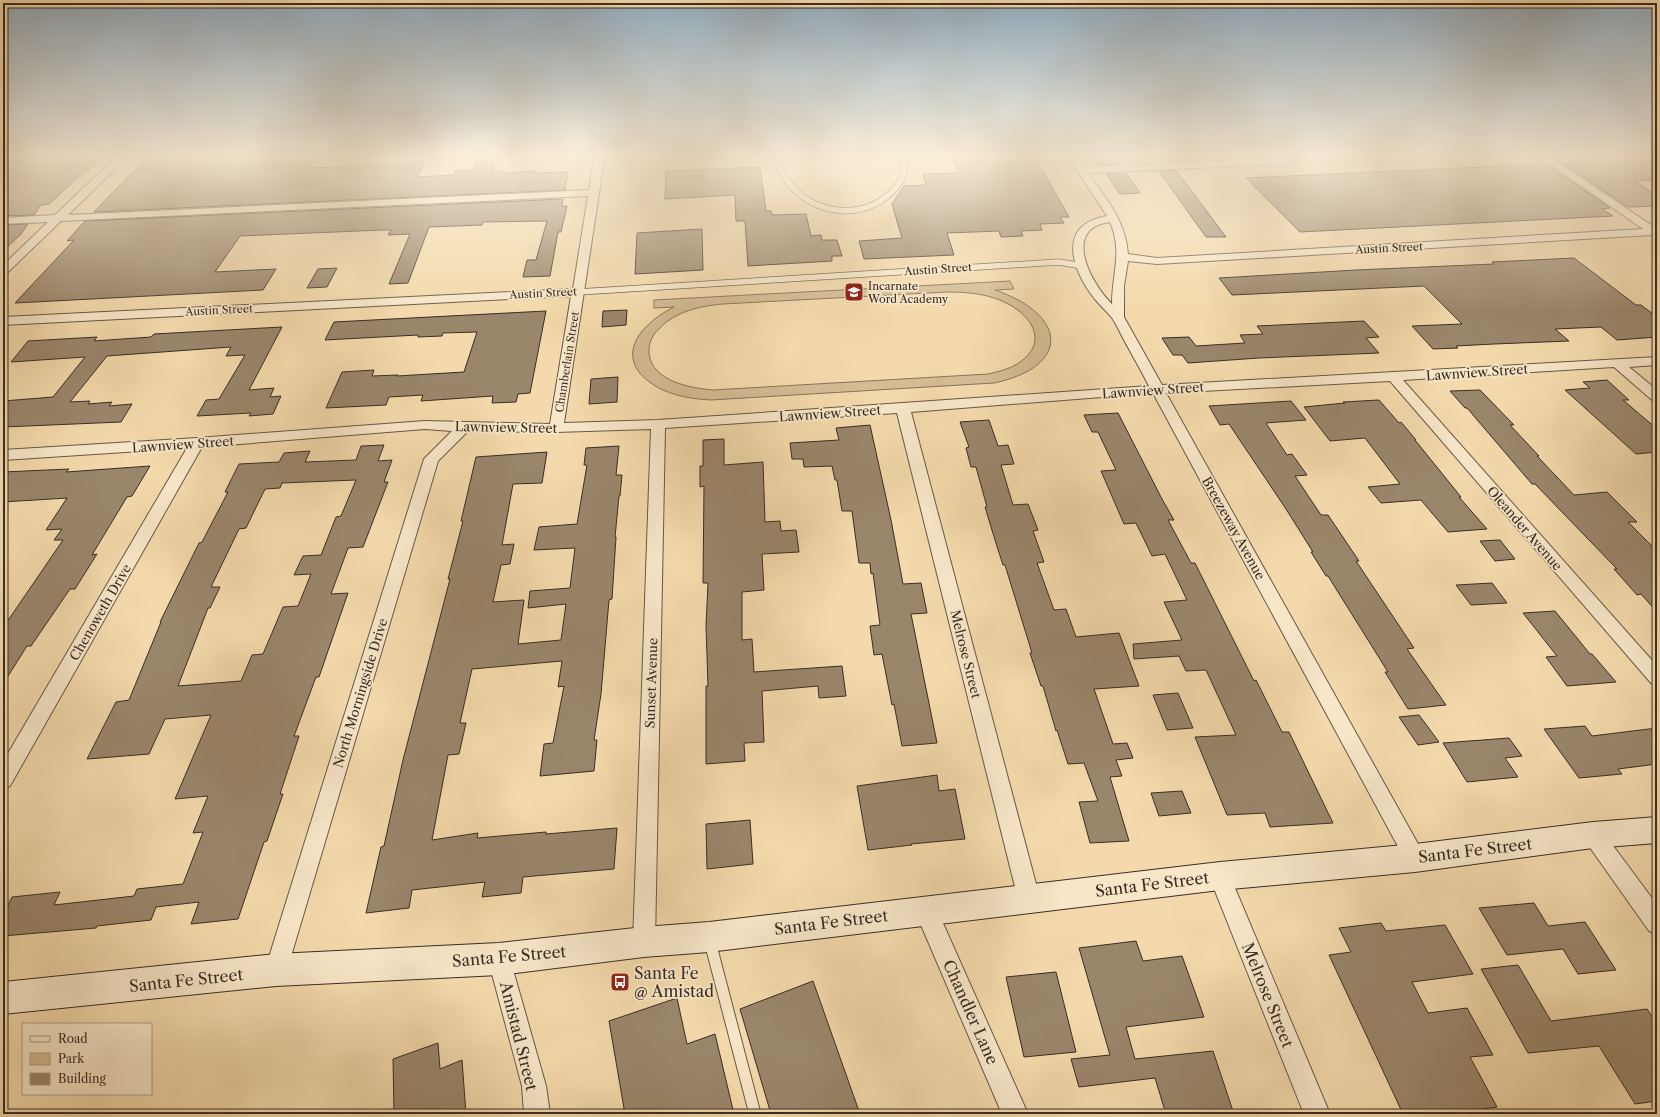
<svg xmlns="http://www.w3.org/2000/svg" width="1660" height="1117" viewBox="0 0 1660 1117" font-family="'Libre Caslon Text',serif">
  <style>
    .green { fill: #d4bc94; stroke: #87745d; fill-rule: evenodd }
    .building { fill: #9a866b; stroke: #3a2d26; fill-rule: evenodd }
    .lines { fill: none; stroke-linecap: round; stroke-linejoin: round }
    .lane-far1-casing { stroke: #685847; stroke-width: 7 }
    .lane-casing { stroke: #685847; stroke-width: 13 }
    .street-casing { stroke: #685847; stroke-width: 2 }
    .secondary-casing { stroke: #3a2d26; stroke-width: 2 }
    .lane-far1 { stroke: #f7e6c8; stroke-width: 5.5 }
    .lane { stroke: #f7e6c8; stroke-width: 11 }
    .street { fill: #f7e6c8; fill-rule: evenodd }
    .secondary { fill: #f7e6c8; fill-rule: evenodd }
    .labels { text-anchor: middle; stroke-width: 3.5; stroke-linejoin: round; paint-order: stroke }
    .far-street-label { font-size: 11px; fill: #3a2d26; stroke: #f7e6c8 }
    .far-poi-label { font-size: 11px; fill: #3a2d26; stroke: #f7e6c8; text-anchor: start }
    .street-label { font-size: 13px; fill: #3a2d26; stroke: #f7e6c8 }
    .near-street-label { font-size: 16px; fill: #3a2d26; stroke: #f7e6c8 }
    .near-poi-label { font-size: 16px; fill: #3a2d26; stroke: #f7e6c8; text-anchor: start }
  </style>
  <rect width="100%" height="100%" fill="#f3d9ab"/>
  <filter id="stains"><feTurbulence type="fractalNoise" baseFrequency=".005" numOctaves="4"/><feColorMatrix values="0 0 0 0 .2 0 0 0 0 .09 0 0 0 0 .02 0 0 0 .5 -.17"/></filter>
  <radialGradient id="worn" r=".72"><stop offset=".6" stop-color="#630" stop-opacity="0"/><stop offset="1" stop-color="#630" stop-opacity=".3"/></radialGradient>
  <path class="green" d="M 1010,281 L 1014,289 L 995,290 C 1066,314 1073,366 994,383 L 711,400 C 693,399 673,396 657,387 C 611,360 638,325 674,307 L 654,308 L 654,300 ZM 947,292 C 969,292 991,294 1010,305 C 1030,316 1047,339 1024,359 C 1014,368 1001,371 988,374 L 713,390 C 691,388 653,382 649,354 C 648,344 652,335 659,329 C 675,311 701,306 723,304 Z"/>
  <g class="building">
    <polygon points="81,154 106,154 89,170 86,170 49,204 41,205 34,215 3,216 3,159 79,156"/>
    <polygon points="150,154 277,154 276,156 319,154 310,168 425,162 417,177 454,175 455,171 474,170 477,160 495,159 492,171 503,171 503,173 536,171 535,173 568,172 565,190 94,212"/>
    <polygon points="950,154 1033,154 1069,217 1060,217 1064,223 1040,224 1042,230 1021,231 1023,236 1001,237 999,231 947,233 954,255 864,259 859,241 902,238 892,204 904,186 926,185 923,174 959,173"/>
    <polygon points="1093,154 1113,154 1120,164 1100,165"/>
    <polygon points="1657,156 1657,180 1635,181 1657,196 1657,206 1628,207 1562,163 1578,162 1574,160"/>
    <polygon points="1546,164 1610,208 1602,209 1613,216 1300,232 1246,178"/>
    <polygon points="760,167 766,211 771,211 772,215 806,214 811,236 821,235 822,240 837,240 842,256 832,256 832,261 748,266 745,221 736,221 735,195 665,199 666,171"/>
    <polygon points="1176,170 1226,237 1206,237 1159,171"/>
    <polygon points="1126,173 1140,193 1120,194 1106,174"/>
    <polygon points="563,199 562,206 567,206 561,232 558,232 550,276 523,277 527,260 536,260 547,221 483,222 482,225 429,227 408,283 389,284 410,234 388,235 391,230 382,230 240,236 215,272 276,269 263,290 15,303 74,240 67,241 85,221"/>
    <polygon points="28,224 21,234 3,251 3,225"/>
    <polygon points="702,229 703,270 635,274 637,233"/>
    <polygon points="1574,258 1636,305 1641,305 1657,317 1657,337 1617,340 1601,327 1555,329 1569,341 1494,344 1456,346 1458,348 1433,349 1412,326 1462,324 1424,286 1232,295 1219,278 1356,270 1494,264 1492,262"/>
    <polygon points="337,268 327,287 307,288 318,269"/>
    <polygon points="627,310 626,325 602,327 603,311"/>
    <polygon points="546,311 530,393 518,394 516,402 492,403 493,396 421,401 423,395 389,397 386,405 326,408 342,372 374,370 372,376 398,375 397,376 464,372 477,332 443,333 442,336 418,337 418,335 325,340 334,322"/>
    <polygon points="1364,321 1379,337 1366,338 1379,353 1259,358 1188,363 1182,355 1173,355 1162,338 1189,337 1196,346 1245,343 1240,335 1263,334 1257,326"/>
    <polygon points="282,327 249,390 274,388 270,397 281,396 273,414 249,416 251,413 197,416 206,400 219,399 245,355 226,356 231,347 107,356 70,402 90,401 88,404 112,402 109,406 132,404 121,422 3,427 3,401 53,397 85,357 11,362 28,341 97,337 94,341 151,337 154,334"/>
    <polygon points="618,377 617,402 589,404 591,379"/>
    <polygon points="1607,380 1629,400 1623,400 1657,429 1657,452 1636,454 1565,390 1590,388 1583,382"/>
    <polygon points="1480,390 1514,425 1510,425 1539,456 1537,456 1574,495 1607,492 1637,522 1628,522 1657,551 1657,612 1641,594 1637,595 1614,569 1617,569 1535,484 1532,484 1467,408 1465,408 1450,391"/>
    <polygon points="1379,400 1399,423 1401,422 1416,440 1415,440 1461,497 1459,497 1487,529 1448,532 1421,500 1381,503 1368,487 1400,484 1365,438 1330,441 1304,407 1345,403 1343,402"/>
    <polygon points="1291,401 1306,420 1266,423 1287,455 1292,454 1307,475 1295,476 1321,515 1328,515 1359,561 1356,561 1414,648 1407,649 1446,705 1408,709 1385,672 1388,672 1328,576 1326,576 1311,552 1313,552 1286,509 1229,424 1220,425 1209,406"/>
    <polygon points="1118,413 1162,499 1174,520 1168,520 1191,563 1195,563 1254,681 1256,680 1282,732 1289,732 1333,823 1270,827 1265,813 1227,815 1195,737 1236,735 1206,670 1186,671 1179,656 1134,659 1133,644 1182,640 1164,602 1187,600 1165,554 1152,556 1136,523 1124,524 1101,471 1116,470 1098,432 1092,432 1084,415"/>
    <polygon points="989,420 998,446 1008,445 1014,464 1001,465 1013,505 1028,504 1038,530 1033,531 1044,562 1037,563 1054,610 1066,609 1076,637 1119,633 1139,686 1094,689 1113,744 1127,743 1133,758 1116,760 1122,776 1110,777 1129,841 1090,843 1079,802 1098,801 1084,763 1068,764 1057,730 1056,731 1043,686 1041,686 1030,653 1032,653 1005,565 1003,565 995,540 985,507 987,507 976,467 971,467 966,448 969,447 960,422"/>
    <polygon points="870,425 891,520 903,584 921,583 927,613 911,614 937,743 902,746 894,704 892,705 882,654 874,655 870,626 880,625 873,573 871,574 870,563 859,563 852,511 842,511 837,480 835,480 832,466 804,467 803,459 792,459 790,443 839,440 836,428"/>
    <polygon points="724,439 724,465 763,462 765,522 780,521 781,531 796,530 799,552 762,554 764,590 742,592 742,640 752,639 754,672 842,666 846,696 819,698 818,686 762,691 764,742 744,743 745,761 706,764 706,686 708,686 706,626 708,583 703,583 704,486 700,487 700,466 703,466 703,440"/>
    <path d="M 384,445 L 378,461 L 392,460 L 384,482 L 388,482 L 363,547 L 348,548 L 331,594 L 348,593 L 319,677 L 316,677 L 294,736 L 299,736 L 280,794 L 283,794 L 267,841 L 264,842 L 238,919 L 191,924 L 199,902 L 156,907 L 151,920 L 97,926 L 96,928 L 3,936 L 3,916 L 12,897 L 60,892 L 54,905 L 134,896 L 137,889 L 183,884 L 203,832 L 193,833 L 208,796 L 175,799 L 211,715 L 165,719 L 149,754 L 87,759 L 116,702 L 129,700 L 161,622 L 160,622 L 199,543 L 202,542 L 228,492 L 225,492 L 239,464 L 279,462 L 284,453 L 310,451 L 305,462 L 356,460 L 361,446 ZM 356,480 L 341,516 L 336,517 L 321,555 L 303,556 L 294,575 L 311,574 L 298,606 L 283,607 L 263,654 L 252,655 L 241,681 L 178,686 L 208,608 L 210,608 L 220,587 L 211,587 L 239,529 L 246,528 L 265,489 L 280,488 L 282,483 Z"/>
    <polygon points="619,446 616,475 622,475 620,496 619,496 615,537 616,537 612,599 609,600 601,694 594,740 597,740 594,771 540,776 544,744 553,743 564,686 558,687 562,661 472,669 460,723 466,723 459,754 448,755 432,840 478,833 477,838 546,832 546,834 617,828 614,869 523,877 521,893 482,897 485,882 412,890 409,908 366,913 381,847 384,846 403,760 450,579 448,579 463,521 461,521 476,457 547,452 542,483 513,484 502,545 514,544 510,564 501,565 493,602 524,600 518,644 561,640 566,604 528,608 530,591 570,588 575,548 534,550 539,527 577,524 587,465 584,465 586,448"/>
    <polygon points="150,466 132,496 127,497 92,555 97,554 75,589 70,589 31,646 27,646 3,684 3,620 9,619 63,540 54,540 62,529 46,530 67,498 3,502 3,472 69,469 66,472"/>
    <polygon points="1500,540 1515,559 1495,561 1480,541"/>
    <polygon points="1492,583 1507,603 1471,605 1456,585"/>
    <polygon points="1555,611 1590,654 1592,654 1616,682 1567,686 1546,657 1557,656 1523,613"/>
    <polygon points="1178,693 1193,728 1167,730 1153,695"/>
    <polygon points="1419,715 1439,742 1418,745 1399,717"/>
    <polygon points="1585,726 1592,736 1657,728 1657,764 1618,769 1622,774 1579,778 1544,729"/>
    <polygon points="1509,738 1522,756 1505,758 1518,777 1467,782 1443,743"/>
    <polygon points="937,775 939,791 955,789 965,839 911,844 912,845 868,850 857,786"/>
    <polygon points="1182,791 1191,813 1159,816 1151,793"/>
    <polygon points="750,820 753,864 707,869 706,824"/>
    <polygon points="1534,903 1548,926 1585,922 1616,970 1578,974 1563,949 1507,955 1479,908"/>
    <polygon points="1381,923 1386,931 1445,925 1473,974 1412,982 1428,1013 1467,1008 1493,1055 1470,1057 1497,1107 1474,1110 1476,1114 1403,1114 1329,955 1351,952 1339,928"/>
    <polygon points="1136,941 1143,961 1182,956 1204,1017 1126,1027 1135,1059 1213,1051 1234,1114 1166,1114 1155,1078 1079,1087 1071,1059 1110,1055 1079,948"/>
    <polygon points="1518,965 1551,1021 1647,1009 1657,1024 1657,1101 1635,1104 1599,1046 1528,1053 1481,969"/>
    <polygon points="1056,972 1076,1052 1024,1057 1006,977"/>
    <polygon points="813,981 860,1114 771,1114 740,1009"/>
    <polygon points="677,998 687,1044 715,1034 734,1114 625,1114 609,1021"/>
    <polygon points="438,1043 440,1069 462,1060 466,1114 394,1114 393,1059"/>
  </g>
  <g class="lines">
    <defs>
      <g id="lane-far1">
        <path d="M 776,154 C 775,164 779,168 784,176 C 809,218 872,224 900,182 C 903,177 904,169 905,164 L 897,154"/>
        <polyline points="578,292 1059,262 1082,266"/>
      </g>
      <polyline id="lane" points="710,942 755,1114"/>
      <g id="street">
        <path d="M 119,154 L 130,154 L 68,215 L 589,190 L 595,154 L 605,154 L 564,423 L 658,420 L 1149,386 C 1141,370 1132,355 1124,340 C 1120,333 1117,325 1112,318 C 1107,311 1099,305 1094,298 C 1071,269 1057,224 1107,216 L 1066,154 L 1076,154 L 1084,167 L 1372,154 L 1444,154 L 1439,157 L 1088,173 C 1106,198 1126,222 1128,254 L 1157,258 L 1643,229 L 1535,154 L 1546,154 L 1657,229 L 1657,237 L 1652,235 L 1157,264 L 1128,261 L 1124,286 L 1124,317 L 1162,385 L 1657,357 L 1657,365 L 1629,367 L 1657,390 L 1657,401 L 1652,400 L 1614,367 L 1403,380 L 1657,666 L 1657,685 L 1651,683 L 1390,381 L 1166,393 L 1422,851 L 1425,858 L 1422,865 L 1415,868 L 1408,865 L 1153,393 L 911,412 L 1040,899 L 1037,907 L 1029,910 L 1021,907 L 1018,899 L 897,413 L 665,428 L 655,942 L 652,950 L 644,953 L 636,950 L 633,942 L 651,429 L 556,432 L 468,431 L 438,461 L 287,970 L 284,978 L 276,981 L 268,978 L 265,970 L 424,459 L 452,431 L 425,429 L 202,447 L 10,786 L 3,789 L 3,762 L 187,448 L 3,460 L 3,450 L 197,438 L 425,421 L 550,424 L 571,296 L 3,325 L 3,317 L 573,289 L 588,196 L 61,221 L 7,273 L 3,274 L 3,265 L 48,222 L 3,224 L 3,218 L 55,215 ZM 1110,222 C 1123,252 1112,273 1112,304 C 1091,284 1061,228 1110,222 Z"/>
        <polygon points="1593,825 1600,828 1657,905 1657,934 1649,931 1586,842 1583,835 1586,828"/>
        <polygon points="1220,866 1227,869 1330,1114 1304,1114 1209,876 1213,869"/>
        <polygon points="926,900 934,903 1028,1114 1002,1114 915,911 918,903"/>
        <polygon points="499,948 507,951 510,959 546,1086 550,1114 524,1114 522,1086 488,959 491,951"/>
      </g>
      <polygon id="secondary" points="1657,817 1657,843 1593,848 1415,872 1220,890 709,952 644,957 499,975 276,986 3,1014 3,982 276,954 499,943 644,927 709,922 1220,862 1415,844 1593,822"/>
    </defs>
    <use href="#lane-far1" class="lane-far1-casing"/>
    <use href="#lane" class="lane-casing"/>
    <use href="#street" class="street-casing"/>
    <use href="#secondary" class="secondary-casing"/>
    <use href="#lane-far1" class="lane-far1"/>
    <use href="#lane" class="lane"/>
    <use href="#street" class="street"/>
    <use href="#secondary" class="secondary"/>
  </g>
  <linearGradient id="sky" x2="0" y2="1"><stop stop-color="#93acbe"/><stop offset="0.5" stop-color="#faeed9"/><stop offset="1" stop-color="#faeed9" stop-opacity="0"/></linearGradient>
  <rect width="1660" height="311" fill="url(#sky)"/>
  <defs>
    <symbol id="school-square" viewBox="-11 -11 22 22"><rect x="-9" y="-9" width="18" height="18" rx="4" fill="#8f2418" stroke="#f7e6c8"/><path d="M0-5L7-2L0 1L-7-2ZM-4 1L0 2.5L4 1V4Q0 6-4 4Z" fill="#fff"/></symbol>
    <symbol id="bus-square" viewBox="-11 -11 22 22"><rect x="-9" y="-9" width="18" height="18" rx="4" fill="#8f2418" stroke="#f7e6c8"/><path d="M-5-6H5V4H4V6H2V4H-2V6H-4V4H-5ZM-3.5-4V0h7V-4ZM-3.5 1.2v1.5H-2V1.2ZM2 1.2v1.5H3.5V1.2Z" fill="#fff"/></symbol>
  </defs>
  <g fill-rule="evenodd">
    <use href="#school-square" x="843" y="281" width="22" height="22"/>
    <use href="#bus-square" x="609" y="971" width="22" height="22"/>
  </g>
  <g class="labels">
    <g class="far-street-label">
      <text transform="translate(1389 248) rotate(-3)" y="4">Austin Street</text>
      <text transform="translate(938 269) rotate(-4)" y="4">Austin Street</text>
      <text transform="translate(543 293) rotate(-3)" y="4">Austin Street</text>
      <text transform="translate(219 310) rotate(-3)" y="4">Austin Street</text>
      <text transform="translate(567 362) rotate(-81)" y="4">Chamberlain Street</text>
    </g>
    <g class="far-poi-label">
      <text x="868" y="290">Incarnate<tspan x="868" dy="13">Word Academy</tspan></text>
    </g>
    <g class="street-label">
      <text transform="translate(1477 372) rotate(-4)" y="5">Lawnview Street</text>
      <text transform="translate(1153 390) rotate(-4)" y="5">Lawnview Street</text>
      <text transform="translate(830 413) rotate(-4)" y="5">Lawnview Street</text>
      <text transform="translate(506 427) rotate(1)" y="5">Lawnview Street</text>
      <text transform="translate(183 444) rotate(-4)" y="5">Lawnview Street</text>
      <text transform="translate(1234 528) rotate(61)" y="5">Breezeway Avenue</text>
      <text transform="translate(1525 528) rotate(49)" y="5">Oleander Avenue</text>
      <text transform="translate(100 612) rotate(-60)" y="5">Chenoweth Drive</text>
      <text transform="translate(966 654) rotate(76)" y="5">Melrose Street</text>
      <text transform="translate(651 683) rotate(-88)" y="5">Sunset Avenue</text>
      <text transform="translate(360 693) rotate(-73)" y="5">North Morningside Drive</text>
    </g>
    <g class="near-street-label">
      <text transform="translate(1475 850) rotate(-7)" y="6">Santa Fe Street</text>
      <text transform="translate(1152 884) rotate(-7)" y="6">Santa Fe Street</text>
      <text transform="translate(831 922) rotate(-7)" y="6">Santa Fe Street</text>
      <text transform="translate(509 956) rotate(-5)" y="6">Santa Fe Street</text>
      <text transform="translate(186 980) rotate(-6)" y="6">Santa Fe Street</text>
      <text transform="translate(1268 995) rotate(68)" y="6">Melrose Street</text>
      <text transform="translate(971 1012) rotate(66)" y="6">Chandler Lane</text>
      <text transform="translate(519 1036) rotate(76)" y="6">Amistad Street</text>
    </g>
    <g class="near-poi-label">
      <text x="634" y="979">Santa Fe<tspan x="634" dy="18">@ Amistad</tspan></text>
    </g>
  </g>
  <rect width="1660" height="1117" fill="none" stroke="#f3d9ab" stroke-width="16"/>
  <rect x="4" y="4" width="1652" height="1109" fill="none" stroke="#3a2d26" stroke-width="2"/>
  <rect x="8" y="8" width="1644" height="1101" fill="none" stroke="#3a2d26"/>
  <rect x="22" y="1023" width="130" height="72" fill="#f7e6c8" stroke="#ab9c87"/>
  <rect x="30" y="1036" width="20" height="6" fill="#f7e6c8" stroke="#ab9c87"/>
  <text x="58" y="1043" font-size="12" fill="#3a2d26">Road</text>
  <rect x="30" y="1053" width="20" height="12" fill="#d4bc94" stroke="#ab9c87"/>
  <text x="58" y="1063" font-size="12" fill="#3a2d26">Park</text>
  <rect x="30" y="1073" width="20" height="12" fill="#9a866b" stroke="#ab9c87"/>
  <text x="58" y="1083" font-size="12" fill="#3a2d26">Building</text>
  <rect width="100%" height="100%" filter="url(#stains)"/>
  <rect width="100%" height="100%" fill="url(#worn)"/>
</svg>
